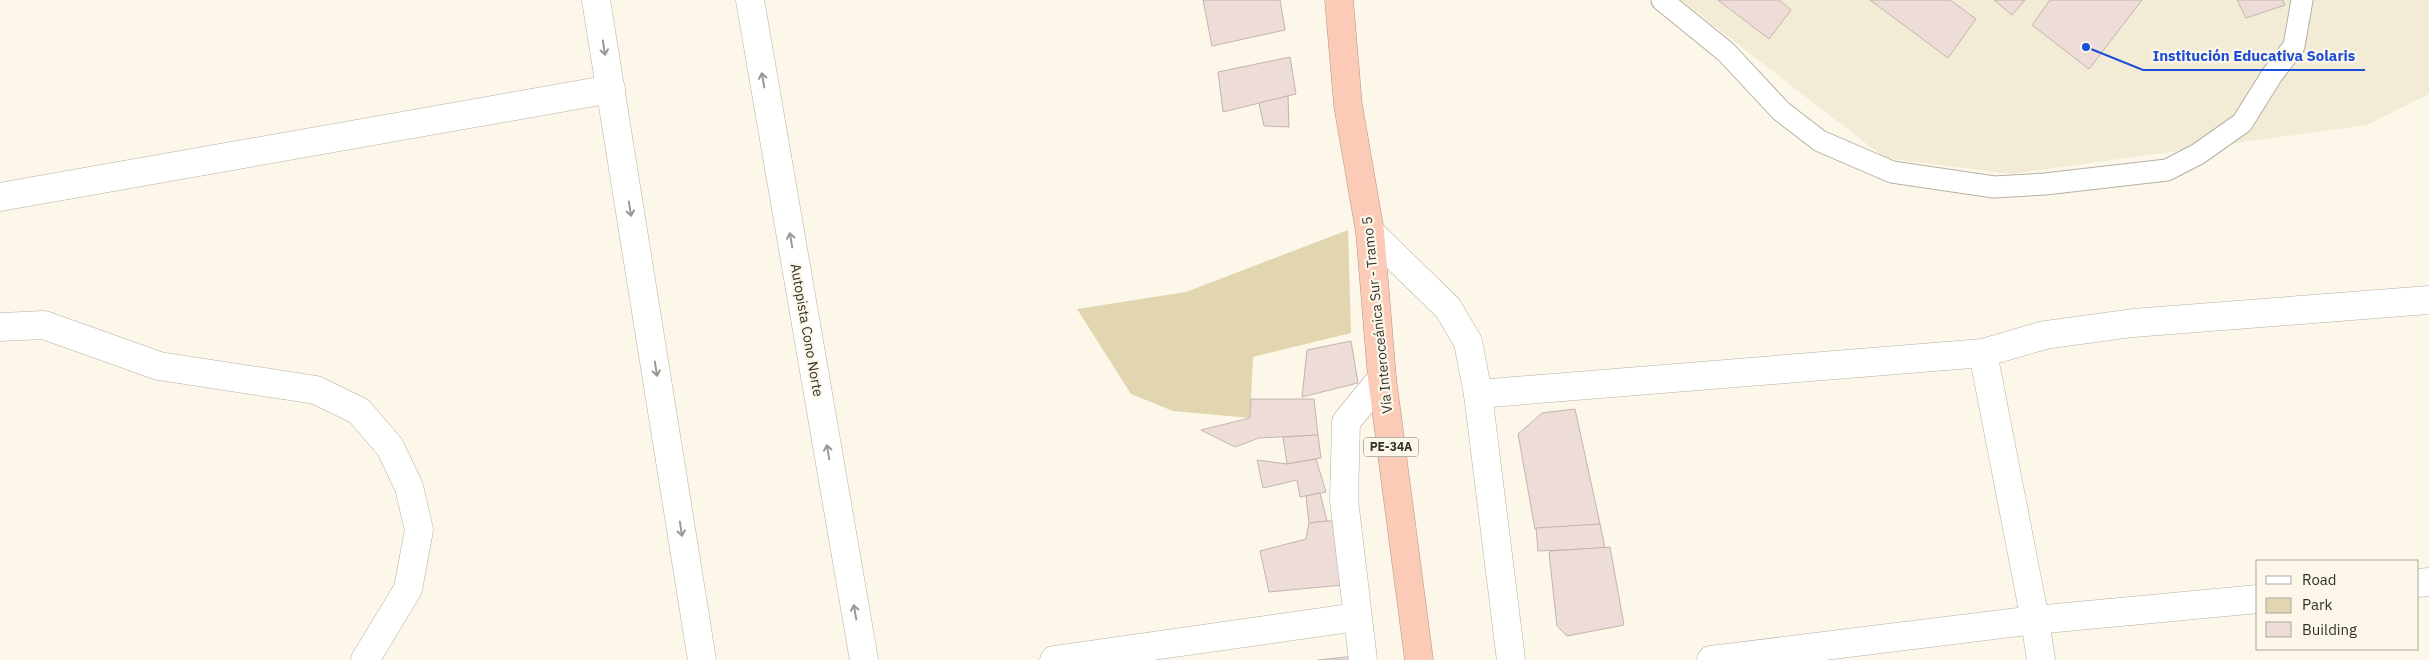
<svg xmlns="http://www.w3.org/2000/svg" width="2429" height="660" viewBox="0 0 2429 660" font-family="'IBM Plex Sans',sans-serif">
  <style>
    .built { fill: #f2ebd5 }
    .green { fill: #e2d6b0 }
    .building { fill: #eddcd7; stroke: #c4b4af }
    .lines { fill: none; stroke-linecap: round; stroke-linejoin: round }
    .lane-casing { stroke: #b6b1a3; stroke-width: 23 }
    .street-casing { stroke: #b6b1a3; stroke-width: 29 }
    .secondary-casing { stroke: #b6b1a3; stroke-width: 29 }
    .highway-casing { stroke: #b59586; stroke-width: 29 }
    .lane { stroke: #fff; stroke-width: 21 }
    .street { stroke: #fff; stroke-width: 28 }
    .secondary { stroke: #fff; stroke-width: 28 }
    .highway { stroke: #fbcbb7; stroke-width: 28 }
    .oneway { stroke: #989895 }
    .labels { text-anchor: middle; stroke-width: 4.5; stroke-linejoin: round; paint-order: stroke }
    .shield { fill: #fcf7e8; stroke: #6f6c64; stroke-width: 1 }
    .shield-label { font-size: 12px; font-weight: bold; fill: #32312b }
    .street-label { font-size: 14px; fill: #32312b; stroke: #fcf7e8 }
    .leader { fill: none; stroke: #1d4ed8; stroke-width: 2 }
    .callout-dot { fill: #1d4ed8; stroke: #fcf7e8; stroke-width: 2 }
    .callout-label { font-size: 15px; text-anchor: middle; font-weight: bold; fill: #1d4ed8; stroke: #fcf7e8; stroke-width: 4.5; stroke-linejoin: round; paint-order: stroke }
  </style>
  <rect width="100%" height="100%" fill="#fcf7e8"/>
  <polygon class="built" points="1681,0 2429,0 2429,94 2367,125 2011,174 1885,158"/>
  <polygon class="green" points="1348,230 1351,333 1253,357 1250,418 1173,411 1131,394 1077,309 1186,292"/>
  <g class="building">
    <polygon points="1203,0 1280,0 1285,30 1212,46"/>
    <polygon points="1718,0 1779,0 1791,10 1769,39"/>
    <polygon points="1870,0 1950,0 1976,19 1948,58"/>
    <polygon points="1994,0 2025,0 2012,15"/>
    <polygon points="2050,0 2142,0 2089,69 2032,25"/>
    <polygon points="2237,0 2283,0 2285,5 2246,18"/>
    <polygon points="1290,57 1296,94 1223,112 1218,72"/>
    <polygon points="1288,96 1289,127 1264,126 1259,103"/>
    <polygon points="1351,341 1358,383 1302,397 1307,350"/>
    <polygon points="1251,399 1314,399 1318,435 1259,438 1235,447 1201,430 1250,418"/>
    <polygon points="1575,409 1600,524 1535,529 1518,434 1542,413"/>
    <polygon points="1318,435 1321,458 1287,464 1283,437"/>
    <polygon points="1316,459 1326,492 1300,497 1297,480 1263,488 1257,460 1287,464"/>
    <polygon points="1320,493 1327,521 1309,523 1306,496"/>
    <polygon points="1327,521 1338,521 1343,585 1269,592 1260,551 1306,539 1309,523"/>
    <polygon points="1600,524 1605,548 1538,551 1536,528"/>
    <polygon points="1610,547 1624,625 1567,636 1557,626 1549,553 1551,551"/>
    <polygon points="1356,656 1357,660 1318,660"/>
  </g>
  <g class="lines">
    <defs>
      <polyline id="lane" points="1662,0 1726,52 1781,111 1820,141 1892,172 1994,187 2045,184 2167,170 2198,154 2242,123 2272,75 2294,46 2302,0"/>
      <g id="street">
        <polyline points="0,197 611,89"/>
        <polyline points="1370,232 1448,308 1468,342 1478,394 1511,660"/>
        <polyline points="0,327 44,325 159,366 316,390 359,411 390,447 409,487 419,530 408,589 365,660"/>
        <polyline points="1983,353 2035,620 2041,660"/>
        <polyline points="1478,394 1983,353 2045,335 2133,323 2429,300"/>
        <polyline points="2418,583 2429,582"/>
        <polyline points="1054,660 1357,617"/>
        <polyline points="1363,660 1344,500 1346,422 1382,378"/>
        <polyline points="1711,660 2035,620 2258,599"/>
      </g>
      <g id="secondary">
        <polyline points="596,0 702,660"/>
        <polyline points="750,0 864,660"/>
      </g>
      <polyline id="highway" points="1339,0 1348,105 1370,232 1382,378 1419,660"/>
    </defs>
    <use href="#lane" class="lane-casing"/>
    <use href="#street" class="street-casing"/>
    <use href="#secondary" class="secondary-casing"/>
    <use href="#highway" class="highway-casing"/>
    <use href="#lane" class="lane"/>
    <use href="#street" class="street"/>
    <use href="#secondary" class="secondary"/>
    <use href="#highway" class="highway"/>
  </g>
  <defs><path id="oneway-shaft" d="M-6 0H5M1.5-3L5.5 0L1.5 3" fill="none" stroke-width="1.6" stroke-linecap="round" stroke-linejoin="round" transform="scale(1.25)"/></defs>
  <g class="oneway">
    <use href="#oneway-shaft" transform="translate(604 48) rotate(81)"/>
    <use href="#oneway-shaft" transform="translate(763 80) rotate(-100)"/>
    <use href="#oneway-shaft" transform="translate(630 209) rotate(81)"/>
    <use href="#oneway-shaft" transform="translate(791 240) rotate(-100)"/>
    <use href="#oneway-shaft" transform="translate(656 369) rotate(81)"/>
    <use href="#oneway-shaft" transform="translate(828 452) rotate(-100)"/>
    <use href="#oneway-shaft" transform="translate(681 529) rotate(81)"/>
    <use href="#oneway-shaft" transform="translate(855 612) rotate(-100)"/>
  </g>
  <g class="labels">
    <rect class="shield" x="1363.5" y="437.5" width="55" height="19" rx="4"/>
    <g class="shield-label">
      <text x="1391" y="451">PE-34A</text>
    </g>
    <g class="street-label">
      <text transform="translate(1377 315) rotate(-96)" y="5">Vía Interoceánica Sur - Tramo 5</text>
      <text transform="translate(807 330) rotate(80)" y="5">Autopista Cono Norte</text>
    </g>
  </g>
  <path class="leader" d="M2086 47L2143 70H2365"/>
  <circle class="callout-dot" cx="2086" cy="47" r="5"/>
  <g class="callout-label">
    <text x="2254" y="61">Institución Educativa Solaris</text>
  </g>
  <rect x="2256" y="560" width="162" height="90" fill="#fcf7e8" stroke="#aba89c"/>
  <rect x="2266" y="576" width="25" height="8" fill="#ffffff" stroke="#aba89c"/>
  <text x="2302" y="585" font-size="15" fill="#32312b">Road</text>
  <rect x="2266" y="598" width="25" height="15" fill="#e2d6b0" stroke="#aba89c"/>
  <text x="2302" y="610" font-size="15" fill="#32312b">Park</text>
  <rect x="2266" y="622" width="25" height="15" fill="#eddcd7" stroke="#aba89c"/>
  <text x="2302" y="635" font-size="15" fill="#32312b">Building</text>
</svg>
